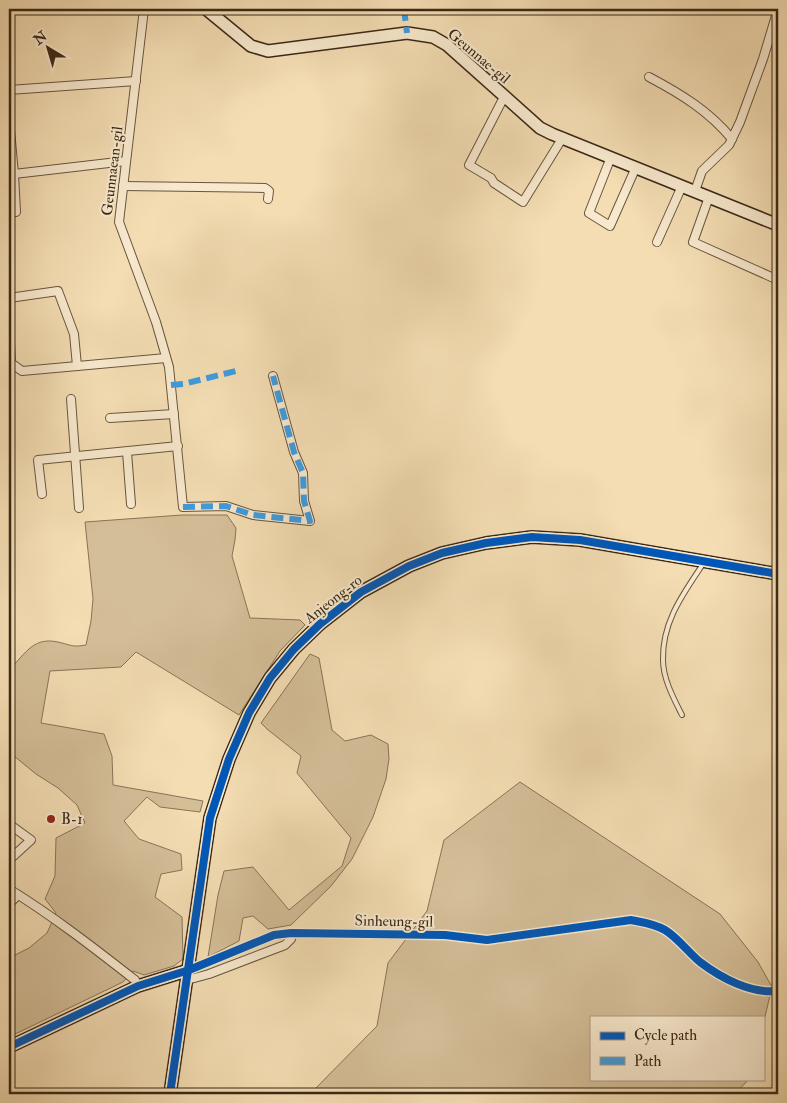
<svg xmlns="http://www.w3.org/2000/svg" width="787" height="1103" viewBox="0 0 787 1103" font-family="'IM FELL Double Pica',serif">
  <style>
    .green { fill: #d4be98; stroke: #877458 }
    .lines { fill: none; stroke-linecap: round; stroke-linejoin: round }
    .lane-casing { stroke: #68563e; stroke-width: 6 }
    .street-casing { stroke: #68563e; stroke-width: 10 }
    .secondary-casing { stroke: #3a2917; stroke-width: 14 }
    .lane { stroke: #f8e9ce; stroke-width: 4 }
    .street { stroke: #f8e9ce; stroke-width: 8 }
    .secondary { stroke: #f8e9ce; stroke-width: 11 }
    .quiet { stroke: #3e9cdf; stroke-width: 6; stroke-dasharray: 12 6; stroke-linecap: butt }
    .cycleway-casing { stroke: #f8e9ce; stroke-width: 11 }
    .cycleway { stroke: #0057b8; stroke-width: 8 }
    .poi-dot { fill: #8f2418; stroke: #f8e9ce; stroke-width: 2 }
    .labels { text-anchor: middle; stroke-width: 4; stroke-linejoin: round; paint-order: stroke }
    .street-label { font-size: 15px; fill: #3a2917; stroke: #f8e9ce }
    .poi-label { font-size: 15px; fill: #3a2917; stroke: #f8e9ce; text-anchor: start }
  </style>
  <rect width="100%" height="100%" fill="#f4ddb3"/>
  <filter id="stains"><feTurbulence type="fractalNoise" baseFrequency=".004" numOctaves="4"/><feColorMatrix values="0 0 0 0 .2 0 0 0 0 .09 0 0 0 0 .02 0 0 0 .5 -.17"/></filter>
  <radialGradient id="worn" r=".72"><stop offset=".6" stop-color="#630" stop-opacity="0"/><stop offset="1" stop-color="#630" stop-opacity=".3"/></radialGradient>
  <g class="green">
    <path d="M 182,515 L 227,515 L 236,528 L 235,540 L 232,556 L 250,618 L 300,620 L 305,625 L 280,651 L 239,715 L 136,652 L 121,667 L 50,671 L 41,723 L 104,734 L 112,756 L 113,785 L 203,801 L 200,812 L 160,807 L 147,797 L 124,821 L 139,839 L 181,854 L 182,870 L 161,874 L 155,897 L 182,917 L 183,959 L 174,966 L 144,975 L 133,971 L 123,982 L 9,1037 L 9,958 L 29,948 L 47,933 L 56,913 L 45,899 L 55,876 L 56,838 L 85,823 L 77,805 L 58,788 L 36,774 L 9,752 L 9,670 C 27,652 34,635 62,643 C 73,646 74,647 86,645 L 91,621 L 93,599 L 85,522 Z"/>
    <polygon points="310,654 319,658 332,730 345,741 371,735 388,744 389,759 386,779 373,817 352,859 331,886 291,925 268,929 253,916 243,918 239,941 208,957 218,895 224,871 253,867 289,910 342,866 351,838 297,773 301,756 267,729 261,723"/>
    <polygon points="520,782 720,914 758,962 772,987 763,1025 763,1017 591,1017 591,1079 749,1079 735,1094 310,1094 377,1026 388,963 427,911 444,840"/>
  </g>
  <g class="lines">
    <defs>
      <path id="lane" d="M 682,715 C 674,699 663,679 663,660 C 662,622 683,594 703,564"/>
      <g id="street">
        <polyline points="144,9 119,222 156,322 169,367 183,507 226,506 253,515 310,521 304,501 303,473 294,452 273,376"/>
        <path d="M 649,77 C 681,94 709,111 732,139"/>
        <polyline points="9,90 136,81"/>
        <polyline points="504,97 469,165 491,178 494,183 523,202 563,137"/>
        <polyline points="9,119 14,174 126,161"/>
        <polyline points="611,157 589,213 610,226 636,167"/>
        <polyline points="14,174 16,212"/>
        <polyline points="123,186 265,188 269,191 268,199"/>
        <polyline points="695,191 702,171 729,145 740,122 763,59 778,9"/>
        <polyline points="709,197 693,242 778,280"/>
        <polyline points="657,242 682,186"/>
        <polyline points="9,298 58,291 74,334 77,366"/>
        <polyline points="9,323 11,363 22,371 166,358"/>
        <polyline points="71,399 79,508"/>
        <polyline points="110,418 174,414"/>
        <polyline points="127,452 131,504"/>
        <polyline points="42,494 38,460 178,446"/>
        <polyline points="9,824 31,840 9,860"/>
        <path d="M 9,889 C 53,916 94,948 135,980 L 138,986"/>
        <polyline points="9,904 18,895"/>
        <path d="M 189,970 L 274,935 L 291,933 L 445,935 L 487,940 L 631,920 C 642,922 655,924 665,930 C 678,938 688,952 700,962 C 721,978 751,994 778,991"/>
        <polyline points="187,980 209,974 285,945 291,939 291,933"/>
      </g>
      <g id="secondary">
        <polyline points="206,9 251,46 268,51 407,33 433,37 447,45 540,128 552,134 778,225"/>
        <polyline points="9,1047 138,986 189,970"/>
        <polyline points="170,1094 210,818 229,759 249,713 270,678 294,649 320,624 361,592 409,566 442,553 486,543 532,537 580,540 778,574"/>
      </g>
    </defs>
    <use href="#lane" class="lane-casing"/>
    <use href="#street" class="street-casing"/>
    <use href="#secondary" class="secondary-casing"/>
    <use href="#lane" class="lane"/>
    <use href="#street" class="street"/>
    <use href="#secondary" class="secondary"/>
    <g class="quiet">
      <polyline points="404,9 407,33"/>
      <polyline points="171,385 183,384 236,371"/>
      <polyline points="183,507 226,506 253,515 310,521 304,501 303,473 294,452 273,376"/>
    </g>
    <defs>
      <g id="cycleway">
        <path d="M 9,1047 L 138,986 L 189,970 L 274,935 L 291,933 L 445,935 L 487,940 L 631,920 C 642,922 655,924 665,930 C 678,938 688,952 700,962 C 721,978 751,994 778,991"/>
        <polyline points="170,1094 210,818 229,759 249,713 270,678 294,649 320,624 361,592 409,566 442,553 486,543 532,537 580,540 778,574"/>
      </g>
    </defs>
    <use href="#cycleway" class="cycleway-casing"/>
    <use href="#cycleway" class="cycleway"/>
  </g>
  <circle class="poi-dot" cx="51" cy="819" r="5"/>
  <g class="labels">
    <g class="street-label">
      <text transform="translate(479 56) rotate(40)" y="5">Geunnae-gil</text>
      <text transform="translate(112 171) rotate(-83)" y="5">Geunnaean-gil</text>
      <text transform="translate(333 599) rotate(-38)" y="5">Anjeong-ro</text>
      <text transform="translate(394 921) rotate(1)" y="5">Sinheung-gil</text>
    </g>
    <g class="poi-label">
      <text x="61" y="824">B-1</text>
    </g>
  </g>
  <rect width="787" height="1103" fill="none" stroke="#f4ddb3" stroke-width="30"/>
  <rect x="10" y="10" width="767" height="1083" fill="none" stroke="#3a2917" stroke-width="2.5"/>
  <rect x="15" y="15" width="757" height="1073" fill="none" stroke="#3a2917"/>
  <rect x="590" y="1016" width="175" height="65" fill="#f8e9ce" stroke="#ac9c85"/>
  <rect x="600" y="1032" width="25" height="8" fill="#0057b8" stroke="#ac9c85"/>
  <text x="634" y="1040" font-size="15" fill="#3a2917">Cycle path</text>
  <rect x="600" y="1057" width="25" height="8" fill="#3e9cdf" stroke="#ac9c85"/>
  <text x="634" y="1066" font-size="15" fill="#3a2917">Path</text>
  <g transform="translate(48 48) rotate(322)" stroke="#f8e9ce" stroke-width="4" paint-order="stroke">
  <path d="M0-4L9 19L0 12L-9 19Z" fill="#3a2917"/>
  <text y="-8" font-size="14" font-weight="bold" text-anchor="middle" fill="#3a2917">N</text>
  </g>
  <rect width="100%" height="100%" filter="url(#stains)"/>
  <rect width="100%" height="100%" fill="url(#worn)"/>
</svg>
